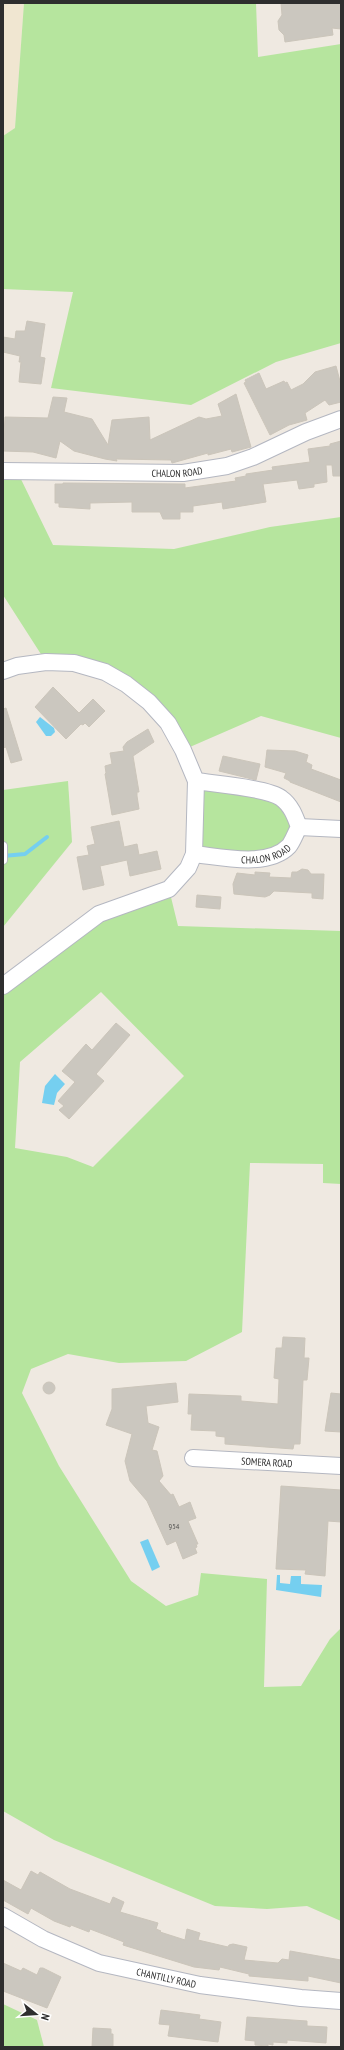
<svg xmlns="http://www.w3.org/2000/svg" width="344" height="2050" viewBox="0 0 344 2050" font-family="'PT Sans Narrow',sans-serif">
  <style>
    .education { fill: #f0e6d1 }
    .green { fill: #b6e59e; fill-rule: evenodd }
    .water { fill: #75cff0 }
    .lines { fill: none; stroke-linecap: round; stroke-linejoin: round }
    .stream { stroke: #75cff0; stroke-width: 4 }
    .building { fill: #cbc7bf; stroke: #cbc5ba }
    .lane-casing { stroke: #b4b7c1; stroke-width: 10 }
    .street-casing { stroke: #b4b7c1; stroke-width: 18 }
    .lane { stroke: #fff; stroke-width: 8 }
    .street { stroke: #fff; stroke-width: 16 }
    .labels { text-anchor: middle; stroke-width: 3; stroke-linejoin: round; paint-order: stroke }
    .number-label { font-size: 8px; fill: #555452 }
    .street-label { font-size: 10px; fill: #2e2e2e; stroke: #fff }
  </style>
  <rect width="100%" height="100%" fill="#efe9e1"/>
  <polygon class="education" points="3,3 24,3 15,128 3,136"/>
  <g class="green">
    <polygon points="24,3 256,3 258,57 341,44 341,343 276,362 191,405 51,388 73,292 3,289 3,136 15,128"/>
    <polygon points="3,471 17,471 53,545 174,549 270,527 341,517 341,738 261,716 183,750 126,684 46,662 3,595"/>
    <polygon points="68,781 72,842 3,927 3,790"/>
    <polygon points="196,781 267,792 299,827 275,857 194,854"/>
    <path d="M 169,889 L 178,926 L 341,931 L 341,1184 L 323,1183 L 323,1164 L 250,1163 L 242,1332 L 186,1361 L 119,1363 L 68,1354 L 31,1369 L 22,1393 L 59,1466 L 131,1581 L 166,1606 L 198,1595 L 201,1573 L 267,1579 L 264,1687 L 301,1686 L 330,1639 L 341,1628 L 341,1921 L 307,1906 L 267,1909 L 215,1906 L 54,1840 L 3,1811 L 3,986 L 82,926 ZM 101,992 L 184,1076 L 93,1167 L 67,1157 L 15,1148 L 20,1062 Z"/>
    <polygon points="3,2004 37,2020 44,2047 3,2047"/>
  </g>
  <g class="water">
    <polygon points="40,717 54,728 55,732 51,736 46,736 36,722"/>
    <polygon points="55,1074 65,1084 57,1093 54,1105 42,1103 45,1086"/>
    <polygon points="148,1539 160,1567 152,1571 140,1542"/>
    <polygon points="277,1575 280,1575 280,1583 290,1584 291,1576 301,1576 301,1584 322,1585 321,1597 276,1590"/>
  </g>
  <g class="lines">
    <polyline class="stream" points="3,856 25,854 47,837"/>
  </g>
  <g class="building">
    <polygon points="281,3 341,3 341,29 332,28 333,35 285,42 284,35 279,30 278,21 282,15"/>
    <polygon points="27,321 45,324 40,357 45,358 41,384 19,382 21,362 19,362 20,356 3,352 3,337 15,339 16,331 25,331"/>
    <polygon points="336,366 341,385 341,402 329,405 325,400 305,413 307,420 289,425 270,435 244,383 246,382 245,380 259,373 266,389 284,381 285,383 287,382 291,390 303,384 315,372"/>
    <polygon points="236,394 251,447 232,452 231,449 208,455 208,453 172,463 171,460 116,459 117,461 105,459 74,451 60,441 56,458 33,452 3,451 5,417 48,418 53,397 67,398 64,412 92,419 108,445 112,420 149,417 150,440 199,417 206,419 222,416 218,404"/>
    <polygon points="341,441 341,476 333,476 332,465 326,465 327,482 314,484 314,487 299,489 297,480 263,484 266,502 223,509 222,502 193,506 193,512 180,512 180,519 163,519 160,512 132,512 132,502 90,503 90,509 59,507 59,503 55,503 55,484 63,484 63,483 185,484 185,488 236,481 235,478 246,476 246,474 273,470 272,467 310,462 308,449 330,446 330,444"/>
    <polygon points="53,687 79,713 93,699 105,711 89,727 85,723 83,725 81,724 66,739 35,707"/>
    <polygon points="6,708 22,760 11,763 6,747 3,748 3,709"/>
    <polygon points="148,729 154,742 133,756 139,792 137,792 137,796 139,809 112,815 105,774 106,773 105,766 112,764 110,753 124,751 123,747 127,742"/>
    <polygon points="267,750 295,751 308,755 306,762 312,765 311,769 341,780 341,802 290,782 290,781 284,778 286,773 265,767"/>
    <polygon points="223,756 260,764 256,780 219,771"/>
    <polygon points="119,821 124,847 137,844 139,855 157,851 161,869 130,876 127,860 100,866 104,885 83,890 77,857 89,855 87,846 95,844 91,827"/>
    <polygon points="302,869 308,870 311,874 324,874 323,899 312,898 312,893 274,891 270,895 265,897 234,894 233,884 237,873 255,875 255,872 270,873 269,877 291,878 292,872 297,872"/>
    <polygon points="197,895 221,897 220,909 196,907"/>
    <polygon points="116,1023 130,1035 96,1074 104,1081 69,1119 59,1110 64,1106 58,1101 75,1082 62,1071 86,1044 92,1050"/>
    <polygon points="283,1337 305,1338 304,1358 309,1358 307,1380 303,1380 300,1444 294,1444 293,1449 225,1444 225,1437 216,1436 216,1431 191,1430 192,1414 188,1414 189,1394 241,1396 241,1401 278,1404 279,1379 274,1378 276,1348 282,1348"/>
    <circle cx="49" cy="1388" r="6"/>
    <polygon points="176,1383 178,1402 146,1406 148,1423 159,1427 152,1450 157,1451 163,1476 159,1481 171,1495 173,1494 179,1507 190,1502 196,1518 188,1521 198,1544 196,1544 197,1547 195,1548 197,1553 183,1559 176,1541 167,1545 147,1501 130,1481 125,1461 132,1434 106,1425 112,1409 112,1389"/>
    <polygon points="331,1393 341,1394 341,1432 325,1431"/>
    <polygon points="281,1486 341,1490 341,1522 328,1521 325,1576 305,1574 306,1570 276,1569"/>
    <polygon points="31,1871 38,1875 40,1872 70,1889 110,1904 113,1897 124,1902 120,1912 158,1923 156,1929 161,1931 160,1932 185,1940 187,1929 200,1933 198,1940 228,1947 229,1945 233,1944 247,1947 244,1960 278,1963 282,1959 289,1960 290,1951 341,1960 341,1983 308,1976 308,1981 249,1976 249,1974 220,1967 219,1970 194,1967 123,1945 124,1942 90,1929 89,1932 71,1925 70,1927 54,1921 31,1908 28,1914 3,1900 3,1880 21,1890"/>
    <polygon points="3,1963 21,1971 23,1968 37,1975 40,1968 43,1968 61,1977 47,2008 3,1991"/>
    <polygon points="161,2010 200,2015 199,2019 221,2022 218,2042 168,2036 170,2025 159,2024"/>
    <polygon points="247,2017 307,2021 307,2026 327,2027 326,2043 287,2040 287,2043 273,2042 273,2045 268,2044 268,2046 255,2045 255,2041 245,2040"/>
    <polygon points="93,2028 111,2029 111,2034 113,2034 113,2046 92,2047"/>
  </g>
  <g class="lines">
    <defs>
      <polyline id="lane" points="3,860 3,846"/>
      <g id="street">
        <path id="s1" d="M 3,471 L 183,473 L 227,466 L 253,457 L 306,432 L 341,419"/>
        <polyline points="3,671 17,666 46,662 74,663 105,672 126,684 149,702 168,723 183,750 196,781 194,854 188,868 169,889 99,914 3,986"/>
        <polyline points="299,827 341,829"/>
        <path id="s2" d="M 194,854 C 222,857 268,868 289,846 C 293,841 296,832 299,827 C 295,816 291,805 281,798 C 268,788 215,784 196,781"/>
        <path id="s3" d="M 193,1458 L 341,1466"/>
        <path id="s4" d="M 3,1916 L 43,1939 L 99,1963 L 200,1985 L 301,1998 L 341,2001"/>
      </g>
    </defs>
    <use href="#lane" class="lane-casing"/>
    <use href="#street" class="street-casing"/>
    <use href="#lane" class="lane"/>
    <use href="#street" class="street"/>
  </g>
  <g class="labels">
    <g class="number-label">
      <text x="174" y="1529">954</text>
    </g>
    <g class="street-label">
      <text dy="4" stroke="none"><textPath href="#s1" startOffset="174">CHALON ROAD</textPath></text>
      <text dy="4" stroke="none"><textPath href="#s2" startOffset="73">CHALON ROAD</textPath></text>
      <text dy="4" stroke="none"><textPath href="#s3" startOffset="74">SOMERA ROAD</textPath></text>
      <text dy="4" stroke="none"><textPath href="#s4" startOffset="176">CHANTILLY ROAD</textPath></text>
    </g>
  </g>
  <rect width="344" height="2050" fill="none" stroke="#2e2e2e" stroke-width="8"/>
  <g transform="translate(36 2014) rotate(107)" stroke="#ffffff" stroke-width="3" paint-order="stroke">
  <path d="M0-3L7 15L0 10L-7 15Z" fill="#2e2e2e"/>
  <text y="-6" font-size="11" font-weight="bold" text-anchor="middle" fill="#2e2e2e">N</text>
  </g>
</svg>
